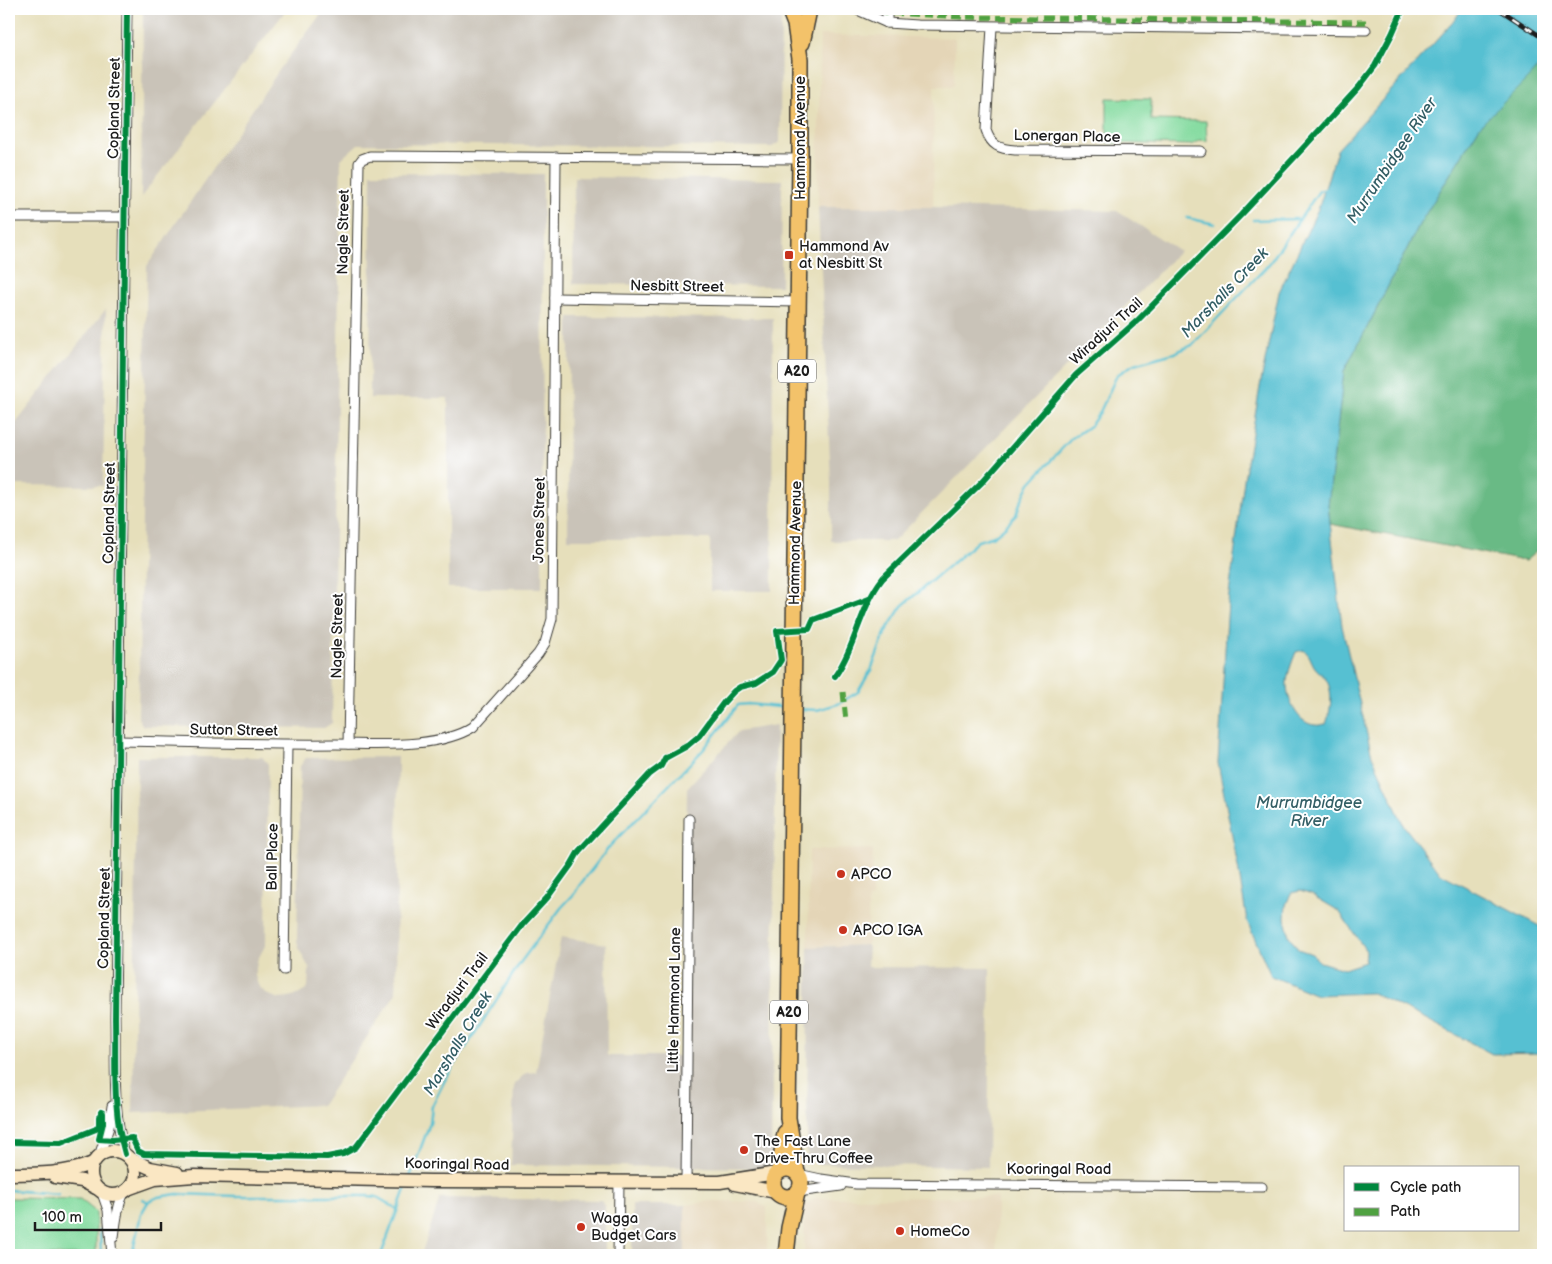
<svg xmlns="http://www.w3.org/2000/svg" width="1552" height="1264" viewBox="0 0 1552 1264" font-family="'Balsamiq Sans',sans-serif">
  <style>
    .built { fill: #e4d5b7 }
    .industrial { fill: #c9c3b8 }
    .green { fill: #82da9e; stroke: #4f7b5d }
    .forest { fill: #69ba85; stroke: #426b50 }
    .water { fill: #56c0d2; stroke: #396e77; fill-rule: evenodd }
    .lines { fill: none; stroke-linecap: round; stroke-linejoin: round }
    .stream { stroke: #56c0d2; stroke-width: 2.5 }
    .minor-casing { stroke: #3a3934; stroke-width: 11 }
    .secondary-casing { stroke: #3a3934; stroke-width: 15 }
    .trunk-casing { stroke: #3a3934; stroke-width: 18 }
    .minor { stroke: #fff; stroke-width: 9 }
    .secondary { stroke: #fae7c3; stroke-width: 12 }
    .trunk { stroke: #f3c26a; stroke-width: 15 }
    .rail-casing { stroke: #1c1c1c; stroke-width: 4.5 }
    .rail { stroke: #fff; stroke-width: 2.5; stroke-dasharray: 8; stroke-linecap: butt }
    .quiet { stroke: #4fa141; stroke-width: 5; stroke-dasharray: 10 5; stroke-linecap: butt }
    .cycleway-casing { stroke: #fff; stroke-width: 9 }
    .cycleway { stroke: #00873e; stroke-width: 6 }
    .poi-dot { fill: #c8321e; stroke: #fff; stroke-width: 2 }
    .labels { text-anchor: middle; stroke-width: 4; stroke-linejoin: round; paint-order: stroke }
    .shield { fill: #fff; stroke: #606060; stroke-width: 1 }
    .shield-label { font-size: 14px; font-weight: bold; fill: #1c1c1c }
    .street-label { font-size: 15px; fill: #1c1c1c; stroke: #fff }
    .poi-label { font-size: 15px; fill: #1c1c1c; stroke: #fff; text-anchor: start }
    .water-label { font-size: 16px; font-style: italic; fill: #335e65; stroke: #fff }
  </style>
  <rect width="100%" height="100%" fill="#fff"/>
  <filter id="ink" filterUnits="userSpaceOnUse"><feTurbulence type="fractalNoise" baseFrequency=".02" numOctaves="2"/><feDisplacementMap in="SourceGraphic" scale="10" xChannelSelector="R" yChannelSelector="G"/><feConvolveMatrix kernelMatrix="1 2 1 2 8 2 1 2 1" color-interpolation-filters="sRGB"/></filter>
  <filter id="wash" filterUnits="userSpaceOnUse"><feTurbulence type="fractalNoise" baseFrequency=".0096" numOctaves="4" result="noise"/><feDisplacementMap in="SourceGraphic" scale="20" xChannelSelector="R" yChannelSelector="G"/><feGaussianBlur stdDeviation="1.12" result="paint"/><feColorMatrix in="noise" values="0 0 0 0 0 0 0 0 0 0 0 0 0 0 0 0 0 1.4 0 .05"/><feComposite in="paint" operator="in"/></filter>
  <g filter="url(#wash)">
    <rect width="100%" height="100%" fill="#e6dfbb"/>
    <g class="built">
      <polygon points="820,35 955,38 954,86 934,86 933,207 818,207"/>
      <polygon points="873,849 872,898 868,899 868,945 808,947 809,850"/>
      <polygon points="997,1197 996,1255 804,1255 804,1206 815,1198"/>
      <polygon points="712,1201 757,1202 767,1208 767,1255 685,1255 685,1205"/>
    </g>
    <g class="industrial">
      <polygon points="143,9 287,9 141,197"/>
      <polygon points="325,9 777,9 781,16 780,142 772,147 358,144 341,159 332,723 324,728 143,726 138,718 147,266 282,66"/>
      <polygon points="371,173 543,174 542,588 448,588 448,398 370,398"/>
      <polygon points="574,177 782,180 781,286 573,284"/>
      <polygon points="818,207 933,207 1117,211 1180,251 894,541 831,541 831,482"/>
      <polygon points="106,309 103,486 9,485 9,432"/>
      <polygon points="569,317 773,318 772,591 710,591 710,539 568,539"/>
      <polygon points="776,725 771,1168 511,1165 514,1084 526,1073 536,1072 561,937 606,944 607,1056 684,1056 687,788 739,731"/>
      <polygon points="137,757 262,757 268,764 266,944 257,961 255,976 258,985 266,994 280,999 300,994 308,987 309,968 300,951 297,941 300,766 306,758 398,757 396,993 322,1105 133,1113"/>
      <polygon points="868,945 867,967 990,968 988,1167 818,1164 807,1158 808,947"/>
      <polygon points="440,1198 601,1200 605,1207 605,1255 421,1255"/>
      <rect x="632" y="1205" width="53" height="50"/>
    </g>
    <g class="green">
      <polygon points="1107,98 1151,99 1151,120 1206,121 1207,141 1200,140 1191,145 1107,143"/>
      <polygon points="9,1198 80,1199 96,1212 96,1255 9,1255"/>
    </g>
    <polygon class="forest" points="1536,69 1543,74 1543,546 1525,561 1330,524 1328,505 1344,371 1372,318 1420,223 1480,126"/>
    <path class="water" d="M 1462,9 L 1543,9 L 1543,62 L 1528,78 L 1480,126 L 1420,223 L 1372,318 L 1344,371 L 1328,505 L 1342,626 L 1372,756 L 1404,826 L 1440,873 L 1543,928 L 1543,1053 L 1492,1054 L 1424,1018 L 1372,993 L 1317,995 L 1271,976 L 1247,921 L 1238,867 L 1218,763 L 1228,602 L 1244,480 L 1261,381 L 1279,292 L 1319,207 L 1337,150 L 1453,22 ZM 1303,650 C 1310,654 1310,659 1314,666 C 1317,671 1322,673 1325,678 C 1334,690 1331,710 1326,724 C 1323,724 1318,726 1315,725 C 1297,724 1286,697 1287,682 C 1288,672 1292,662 1296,652 ZM 1300,891 L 1312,895 L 1339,911 L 1366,951 L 1365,962 L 1344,969 L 1320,962 L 1312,954 L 1298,949 L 1289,936 L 1285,918 L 1286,905 L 1291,893 Z"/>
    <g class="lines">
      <g class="stream">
        <polyline points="1187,218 1215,224"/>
        <polyline points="1253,220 1300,219"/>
        <polyline points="799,709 817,710 838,704 858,692 871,670 886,631 902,606 978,541 994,536 1005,527 1016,515 1020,503 1030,483 1072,438 1091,425 1100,412 1117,375 1134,364 1174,353 1192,345 1269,264 1319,191 1326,189"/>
        <polyline points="410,1177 430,1123 432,1106 445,1080 520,963 561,908 575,893 579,886 610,846 703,750 738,705 748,704 789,708"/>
        <polyline points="9,1190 58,1194"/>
        <polyline points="143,1199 148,1202"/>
        <polyline points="100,1229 101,1255"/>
        <polyline points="132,1255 141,1214 148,1202 158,1197 177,1194 236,1196 369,1196 377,1197 397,1209"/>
        <polyline points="381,1255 407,1184"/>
      </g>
    </g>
  </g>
  <g filter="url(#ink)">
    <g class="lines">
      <defs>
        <g id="minor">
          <polyline points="855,9 887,23 917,25 1366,30"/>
          <polyline points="887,23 887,9"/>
          <path d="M 992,27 L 986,130 C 991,146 1000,149 1015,150 L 1201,151"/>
          <polyline points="9,217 125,217"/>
          <polyline points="555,298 798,302"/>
          <path d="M 119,741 C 191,742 263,745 336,744 C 377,744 438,749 473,727 L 538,654 L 545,643 L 552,619 L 556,157"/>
          <polyline points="348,744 359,163 362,159 370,156 800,159"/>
          <polyline points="284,970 287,745"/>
          <path d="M 125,1154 C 112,1111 116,1063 115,1018 L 127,9"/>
          <polyline points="99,1156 109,1127 112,1106"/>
          <polyline points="798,1174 821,1179 856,1184 1262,1187"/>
          <polyline points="686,1182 689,819"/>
          <polyline points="798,1192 841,1186"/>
          <polyline points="102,1193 108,1210 112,1255"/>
          <path d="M 114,1237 C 116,1223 117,1206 124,1193"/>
          <polyline points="618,1255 619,1182"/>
        </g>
        <g id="secondary">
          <circle cx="113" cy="1173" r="22"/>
          <polyline points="130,1159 150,1168 177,1173"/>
          <path d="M 9,1174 C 37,1174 67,1174 93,1163"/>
          <polyline points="55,1177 82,1181 96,1188"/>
          <polyline points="735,1184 776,1192"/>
          <polyline points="130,1188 155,1179 194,1176 431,1181 720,1182 776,1173"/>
        </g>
        <g id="trunk">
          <polyline points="789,9 795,24 800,59 800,159 788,1118 797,1173"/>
          <polyline points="802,43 809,10"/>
          <circle cx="787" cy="1183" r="14"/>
          <polyline points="779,1171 785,1133"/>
          <polyline points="786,1255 789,1228 797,1193"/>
        </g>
      </defs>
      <use href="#minor" class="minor-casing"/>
      <use href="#secondary" class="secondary-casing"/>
      <use href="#trunk" class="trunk-casing"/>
      <use href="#minor" class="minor"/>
      <use href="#secondary" class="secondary"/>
      <use href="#trunk" class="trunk"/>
      <defs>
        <polyline id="rail" points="1499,9 1543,38"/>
      </defs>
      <use href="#rail" class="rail-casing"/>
      <use href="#rail" class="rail"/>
      <g class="quiet">
        <polyline points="878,9 887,13 964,17 1366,22"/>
        <polyline points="843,692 846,721"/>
      </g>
      <defs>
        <g id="cycleway">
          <path d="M 835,676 C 856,646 860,607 883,578 L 982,482 L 1076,375 L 1138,320 L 1241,215 L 1305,146 L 1359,87 L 1375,66 L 1392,34 L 1403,9"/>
          <polyline points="101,1112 103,1113 103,1123 99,1139 113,1140 132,1138 138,1151 144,1154 327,1157 343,1154 356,1147 523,924 547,898 571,865 579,851 650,774 661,766 665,758 687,746 699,736 724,702 734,691 740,687 756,683 773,672 781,660 777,631 809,629 813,620 869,599"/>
          <polyline points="9,1142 61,1143 96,1129 99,1125 99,1117"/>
          <path d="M 125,1154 C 112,1111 116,1063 115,1018 L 127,9"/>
        </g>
      </defs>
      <use href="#cycleway" class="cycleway-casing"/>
      <use href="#cycleway" class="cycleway"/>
    </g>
  </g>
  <g class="poi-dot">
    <rect x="784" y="250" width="10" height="10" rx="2.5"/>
    <circle cx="841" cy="874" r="5"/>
    <circle cx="843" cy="930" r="5"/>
    <circle cx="744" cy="1150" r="5"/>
    <circle cx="581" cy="1227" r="5"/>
    <circle cx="900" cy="1231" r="5"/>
  </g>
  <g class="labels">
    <g class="shield">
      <rect x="778" y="359.5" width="38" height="23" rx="4"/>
      <rect x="770" y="1000.5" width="38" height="23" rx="4"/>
    </g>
    <g class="shield-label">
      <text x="797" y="376">A20</text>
      <text x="789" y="1017">A20</text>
    </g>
    <g class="street-label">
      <text transform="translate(114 108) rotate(-89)" y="5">Copland Street</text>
      <text transform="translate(1067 136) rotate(1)" y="5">Lonergan Place</text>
      <text transform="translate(800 138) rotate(-90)" y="5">Hammond Avenue</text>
      <text transform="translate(343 232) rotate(-89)" y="5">Nagle Street</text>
      <text transform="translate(677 286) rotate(1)" y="5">Nesbitt Street</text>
      <text transform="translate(1106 331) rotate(-42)" y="5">Wiradjuri Trail</text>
      <text transform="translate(109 513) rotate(-89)" y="5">Copland Street</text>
      <text transform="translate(539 520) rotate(-89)" y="5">Jones Street</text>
      <text transform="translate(795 543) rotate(-89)" y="5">Hammond Avenue</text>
      <text transform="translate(337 636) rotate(-89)" y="5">Nagle Street</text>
      <text transform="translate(234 730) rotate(1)" y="5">Sutton Street</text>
      <text transform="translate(272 857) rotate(-89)" y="5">Ball Place</text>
      <text transform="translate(104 918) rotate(-89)" y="5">Copland Street</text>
      <text transform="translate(457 991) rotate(-53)" y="5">Wiradjuri Trail</text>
      <text transform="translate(674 1000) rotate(-89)" y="5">Little Hammond Lane</text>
      <text transform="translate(457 1164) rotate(1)" y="5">Kooringal Road</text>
      <text x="1059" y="1174">Kooringal Road</text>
    </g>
    <g class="poi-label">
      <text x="799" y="251">Hammond Av<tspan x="799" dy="17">at Nesbitt St</tspan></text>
      <text x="851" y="879">APCO</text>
      <text x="853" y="935">APCO IGA</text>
      <text x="754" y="1146">The Fast Lane<tspan x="754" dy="17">Drive-Thru Coffee</tspan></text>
      <text x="591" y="1223">Wagga<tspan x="591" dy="17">Budget Cars</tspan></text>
      <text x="910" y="1236">HomeCo</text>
    </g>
    <g class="water-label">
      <text transform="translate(1391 160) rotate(-56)" y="6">Murrumbidgee River</text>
      <text transform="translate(1224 292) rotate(-46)" y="6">Marshalls Creek</text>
      <text x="1309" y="808">Murrumbidgee<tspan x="1309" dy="18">River</tspan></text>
      <text transform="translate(457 1043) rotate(-59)" y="6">Marshalls Creek</text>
    </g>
  </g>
  <rect width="1552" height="1264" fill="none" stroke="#fff" stroke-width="30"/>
  <rect x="1344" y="1166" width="175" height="65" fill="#ffffff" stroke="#a4a4a4"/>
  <rect x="1354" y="1183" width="25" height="8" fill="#00873e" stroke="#a4a4a4"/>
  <text x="1390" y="1192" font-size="15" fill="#1c1c1c">Cycle path</text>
  <rect x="1354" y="1208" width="25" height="8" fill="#4fa141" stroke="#a4a4a4"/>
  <text x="1390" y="1216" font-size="15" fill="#1c1c1c">Path</text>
  <path d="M35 1222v8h126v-8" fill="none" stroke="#1c1c1c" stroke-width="2.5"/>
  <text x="42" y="1222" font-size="15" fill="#1c1c1c" stroke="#ffffff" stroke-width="4" paint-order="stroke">100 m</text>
</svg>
